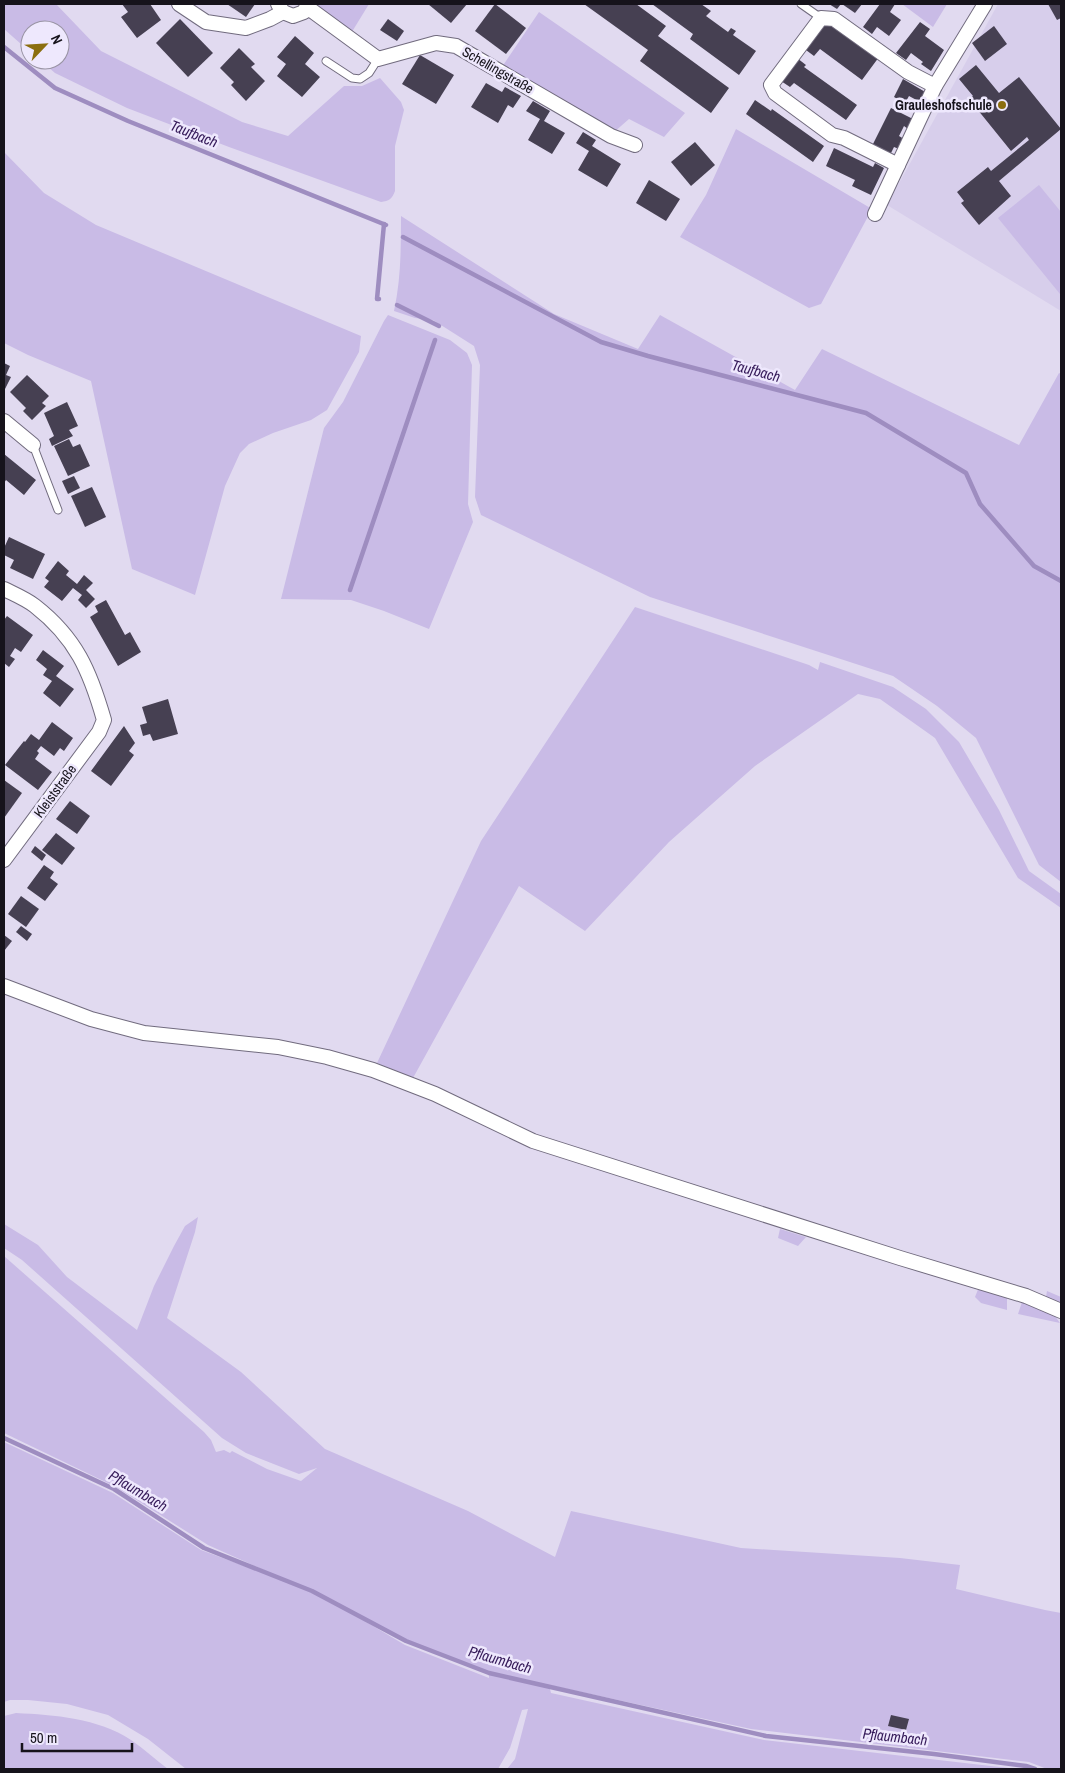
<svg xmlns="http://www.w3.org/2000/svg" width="1065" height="1773" viewBox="0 0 1065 1773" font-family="'Archivo Narrow',sans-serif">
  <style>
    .built { fill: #d7ceeb }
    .green { fill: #c9bbe6; fill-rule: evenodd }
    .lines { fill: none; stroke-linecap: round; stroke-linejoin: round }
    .stream { stroke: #9e8dc0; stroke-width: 4.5 }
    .building { fill: #464052 }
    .service-casing { stroke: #716b7e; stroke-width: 9 }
    .minor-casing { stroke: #716b7e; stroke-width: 16 }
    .service { stroke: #fff; stroke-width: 7 }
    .minor { stroke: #fff; stroke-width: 14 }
    .poi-dot { fill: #8b6e0f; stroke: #eee8fd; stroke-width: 2 }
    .labels { text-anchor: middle; stroke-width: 5; stroke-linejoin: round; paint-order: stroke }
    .street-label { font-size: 14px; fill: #16131b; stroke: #eee8fd }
    .poi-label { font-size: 14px; font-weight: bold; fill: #16131b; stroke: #eee8fd; text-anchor: end }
    .water-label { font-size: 15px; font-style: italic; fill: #351a59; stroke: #eee8fd }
  </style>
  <rect width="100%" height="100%" fill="#e1daf0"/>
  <polygon class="built" points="998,4 1061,4 1061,311 887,205"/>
  <g class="green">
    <path d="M 4,4 L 56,4 L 101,51 L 242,122 L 288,136 L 344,86 L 362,86 L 380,78 L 401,102 L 404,110 L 395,146 L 395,191 C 392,199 389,201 381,202 L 229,147 L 127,108 L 55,73 L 40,60 L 60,60 L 60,30 L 30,30 L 30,52 L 4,29 Z"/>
    <polygon points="312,4 369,4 350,35"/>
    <polygon points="902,4 947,4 933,27"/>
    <polygon points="539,12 685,113 664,137 629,119 613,133 502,67"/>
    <polygon points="736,129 872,209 821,304 809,308 680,237 706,195"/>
    <polygon points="4,152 44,193 96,225 361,336 359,352 327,410 311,420 273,433 249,444 240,453 225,486 195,595 132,569 91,381 28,355 4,343"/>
    <polygon points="1039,185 1061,212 1061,293 1060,294 998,218"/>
    <path d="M 401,216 L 554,314 L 638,349 L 660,315 L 795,390 L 822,349 L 1019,445 L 1059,373 L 1061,374 L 1061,882 L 1039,865 L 976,738 L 937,706 L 893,676 L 650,597 L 481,515 L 475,497 L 480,365 L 474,346 L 433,320 L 415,318 L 394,311 C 401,279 401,248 401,216 Z"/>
    <polygon points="388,315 450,340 467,353 472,365 468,504 473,522 429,629 384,611 351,600 281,599 324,428 343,402 384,321"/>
    <polygon points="635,607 809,665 818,670 820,662 893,687 926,709 959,742 999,810 1029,871 1061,894 1061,908 1018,878 935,738 880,699 858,694 755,766 669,842 585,931 519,886 413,1078 377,1063 481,841"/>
    <path d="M 198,1217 L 195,1232 L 167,1318 L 241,1372 L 325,1449 L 468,1511 L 555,1557 L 571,1511 L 741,1548 L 900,1558 L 960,1565 L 956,1589 L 1045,1610 L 1061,1613 L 1061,1769 L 1047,1769 L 1029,1762 L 751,1729 L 549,1685 L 551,1693 L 764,1740 L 1017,1769 L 507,1769 L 515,1759 L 528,1709 L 522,1710 L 510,1748 L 498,1769 L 186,1769 L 148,1739 L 108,1715 L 67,1704 L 28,1700 L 10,1700 L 4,1702 L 4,1442 L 113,1493 L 201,1550 L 302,1587 L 208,1545 L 116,1487 L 4,1433 L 4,1256 L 204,1432 L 211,1440 L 216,1452 L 224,1450 L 230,1453 L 232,1451 L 267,1469 L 301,1481 L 317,1468 L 299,1474 L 246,1453 L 222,1438 L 22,1260 L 4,1248 L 4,1224 L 38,1245 L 67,1277 L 137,1330 L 154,1286 L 174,1246 L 185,1226 ZM 326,1598 L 407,1640 L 489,1673 L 489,1678 L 405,1645 Z"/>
    <polygon points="780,1229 806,1237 798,1246 778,1238"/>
    <polygon points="979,1287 1007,1295 1007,1310 981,1303 975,1297"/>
    <polygon points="1047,1291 1061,1297 1061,1304 1046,1297"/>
    <polygon points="1022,1302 1052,1312 1060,1323 1018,1314"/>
    <path d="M 16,1713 C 54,1715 98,1718 131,1740 C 144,1749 156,1760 168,1769 L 4,1769 L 4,1716 Z"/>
  </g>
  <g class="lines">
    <g class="stream">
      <polyline points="4,47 55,88 128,121 386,225"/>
      <polyline points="403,237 601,342 648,356 866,413 966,473 980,504 1034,566 1061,581"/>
      <polyline points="379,299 377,299 384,224"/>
      <polyline points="397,305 439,326"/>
      <polyline points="350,590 435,340"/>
      <polyline points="4,1438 114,1489 204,1548 312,1591 406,1641 489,1673 766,1736 934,1754 1026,1766 1035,1769"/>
    </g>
  </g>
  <g class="building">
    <polygon points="122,4 150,4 161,20 137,38 121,17 128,12"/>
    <polygon points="227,4 255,4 246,17"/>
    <polygon points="428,4 467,4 451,23"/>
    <polygon points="495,4 526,28 506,54 475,31"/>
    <polygon points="584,4 636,4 666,26 658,36 729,88 711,113 640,61 648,50"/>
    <polygon points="652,4 701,4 711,11 706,16 728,32 731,28 736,31 733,35 756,51 739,75 690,39 693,34"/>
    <polygon points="829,4 841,4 837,9"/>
    <polygon points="842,4 862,4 855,13"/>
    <polygon points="880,4 895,4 890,12 901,20 889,36 877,27 872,34 863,27"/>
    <polygon points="1048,4 1061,4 1061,18 1057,20"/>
    <polygon points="180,19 213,53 188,77 156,43"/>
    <polygon points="388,19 404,31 397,41 380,30"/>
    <polygon points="920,22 930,29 925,36 944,50 931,71 921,64 923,62 911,53 906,60 896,53"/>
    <polygon points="834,23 879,57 862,80 820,49 814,56 806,50 825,25"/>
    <polygon points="994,26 1007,44 985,61 972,43"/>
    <polygon points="295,36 314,53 305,64 320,77 302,97 277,76 286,64 277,57"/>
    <polygon points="239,48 255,64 251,67 265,81 246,101 231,85 234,82 220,68"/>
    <polygon points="420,55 454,75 436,104 402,84"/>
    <polygon points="797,58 806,65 804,67 857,105 846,120 794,83 790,87 781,81"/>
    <polygon points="976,65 999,93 1019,77 1061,129 999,181 1011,196 979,225 961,203 964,201 957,192 988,167 991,171 1029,140 1027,137 1011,151 969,99 973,96 959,79"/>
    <polygon points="903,79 927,93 922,103 909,96 905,103 894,97"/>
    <polygon points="486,83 502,92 505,87 521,96 513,108 508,105 498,123 471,107"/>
    <polygon points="755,100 771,111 772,109 824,146 813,162 746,114"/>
    <polygon points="533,101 550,111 544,121 565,133 552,154 528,140 540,119 526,111"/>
    <polygon points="891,108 913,119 908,129 904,126 899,136 904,139 899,149 894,147 890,155 872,146"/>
    <polygon points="583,132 596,140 592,146 621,164 607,187 578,170 589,151 576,143"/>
    <polygon points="695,142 715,165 691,186 671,162"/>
    <polygon points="834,148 873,167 875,163 884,168 871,195 852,186 855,180 826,166"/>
    <polygon points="649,180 680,199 666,221 636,203"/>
    <polygon points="4,363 10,366 6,375 11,377 5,389 4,388"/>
    <polygon points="27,375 49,396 42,403 46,406 32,420 23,411 26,408 10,392"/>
    <polygon points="67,402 78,426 69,430 73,436 52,446 49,439 54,436 44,413"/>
    <polygon points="69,439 73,447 80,444 90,466 68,476 54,446"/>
    <polygon points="4,454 36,480 24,495 6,480 4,483"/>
    <polygon points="74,476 80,488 68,494 62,481"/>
    <polygon points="92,487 106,517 85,527 71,496"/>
    <polygon points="9,537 45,554 33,579 10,568 14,560 4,555 4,548"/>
    <polygon points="58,561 69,571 66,575 77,584 84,575 93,583 86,590 95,599 86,608 78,600 82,595 73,588 62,601 44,587 49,581 45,578"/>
    <polygon points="106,600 125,635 130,632 141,652 118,666 90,617 98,612 95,606"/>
    <polygon points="7,616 33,635 21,652 15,648 10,656 15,659 9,667 4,663 4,620"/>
    <polygon points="43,650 64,666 56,676 74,689 60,707 43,693 52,681 43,675 47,669 36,660"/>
    <polygon points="168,699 178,734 153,741 150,734 143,736 140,725 147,723 142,707"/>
    <polygon points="52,722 73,738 64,751 60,748 54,756 41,746 37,751 39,753 35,759 52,772 38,790 5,765 24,741 25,742 31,734 39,740"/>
    <polygon points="124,726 135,743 129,751 134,755 111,786 91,771"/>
    <polygon points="4,780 22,793 4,818"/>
    <polygon points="70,801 90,816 77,834 56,819"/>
    <polygon points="56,833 75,848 62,865 42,850"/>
    <polygon points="35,846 46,855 42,861 31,852"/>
    <polygon points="44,865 54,872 50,878 58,884 45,901 27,888"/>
    <polygon points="21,896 39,909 26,927 8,914"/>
    <polygon points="21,926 32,934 27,941 16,932"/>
    <polygon points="4,935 12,941 4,951"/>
    <polygon points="891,1715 909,1719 906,1730 888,1726"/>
  </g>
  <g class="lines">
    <defs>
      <g id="service">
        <polyline points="801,4 821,18"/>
        <polyline points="326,61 352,78 360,79 369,73 378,59"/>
        <polyline points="33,445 58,510"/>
      </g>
      <g id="minor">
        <polyline points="179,4 206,22 246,28 270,19 283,12"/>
        <polyline points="278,4 283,12 293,16 304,12 308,4"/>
        <polyline points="307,7 378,59 436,43 456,46 611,136 635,145"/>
        <polyline points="898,165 844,138 832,135 775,93 771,85 821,18 834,19 908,72 935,86"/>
        <polyline points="875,214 935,86 985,4"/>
        <polyline points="4,421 33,445"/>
        <path d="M 4,589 C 14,594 26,599 35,606 C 76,638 90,671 104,720 L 99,732 L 4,860"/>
        <polyline points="4,986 91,1019 144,1033 278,1047 327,1057 373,1070 435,1094 533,1141 900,1258 1026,1296 1061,1311"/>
      </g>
    </defs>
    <use href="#service" class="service-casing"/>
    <use href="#minor" class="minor-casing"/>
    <use href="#service" class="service"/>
    <use href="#minor" class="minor"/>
  </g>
  <circle class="poi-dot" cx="1002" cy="105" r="5"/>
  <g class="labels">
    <g class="street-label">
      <text transform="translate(498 70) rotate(30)" y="5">Schellingstraße</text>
      <text transform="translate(55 791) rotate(-54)" y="5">Kleiststraße</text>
    </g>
    <g class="poi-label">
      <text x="992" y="110">Grauleshofschule</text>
    </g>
    <g class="water-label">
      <text transform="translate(194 134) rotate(22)" y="5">Taufbach</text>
      <text transform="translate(756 371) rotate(15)" y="5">Taufbach</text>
      <text transform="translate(138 1491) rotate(31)" y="5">Pflaumbach</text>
      <text transform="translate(500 1660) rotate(16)" y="5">Pflaumbach</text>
      <text transform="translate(895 1737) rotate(6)" y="5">Pflaumbach</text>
    </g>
  </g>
  <rect width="1065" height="1773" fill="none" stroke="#16131b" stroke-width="10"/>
  <g transform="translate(45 45) rotate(65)"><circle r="24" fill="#eee8fd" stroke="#9893a3"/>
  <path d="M0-4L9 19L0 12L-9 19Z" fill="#8b6e0f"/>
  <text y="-8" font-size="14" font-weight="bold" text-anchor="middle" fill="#16131b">N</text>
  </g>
  <path d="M22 1743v8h110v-8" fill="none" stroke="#16131b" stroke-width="2.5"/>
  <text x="30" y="1743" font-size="15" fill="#16131b" stroke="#eee8fd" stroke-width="4" paint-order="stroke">50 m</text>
</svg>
